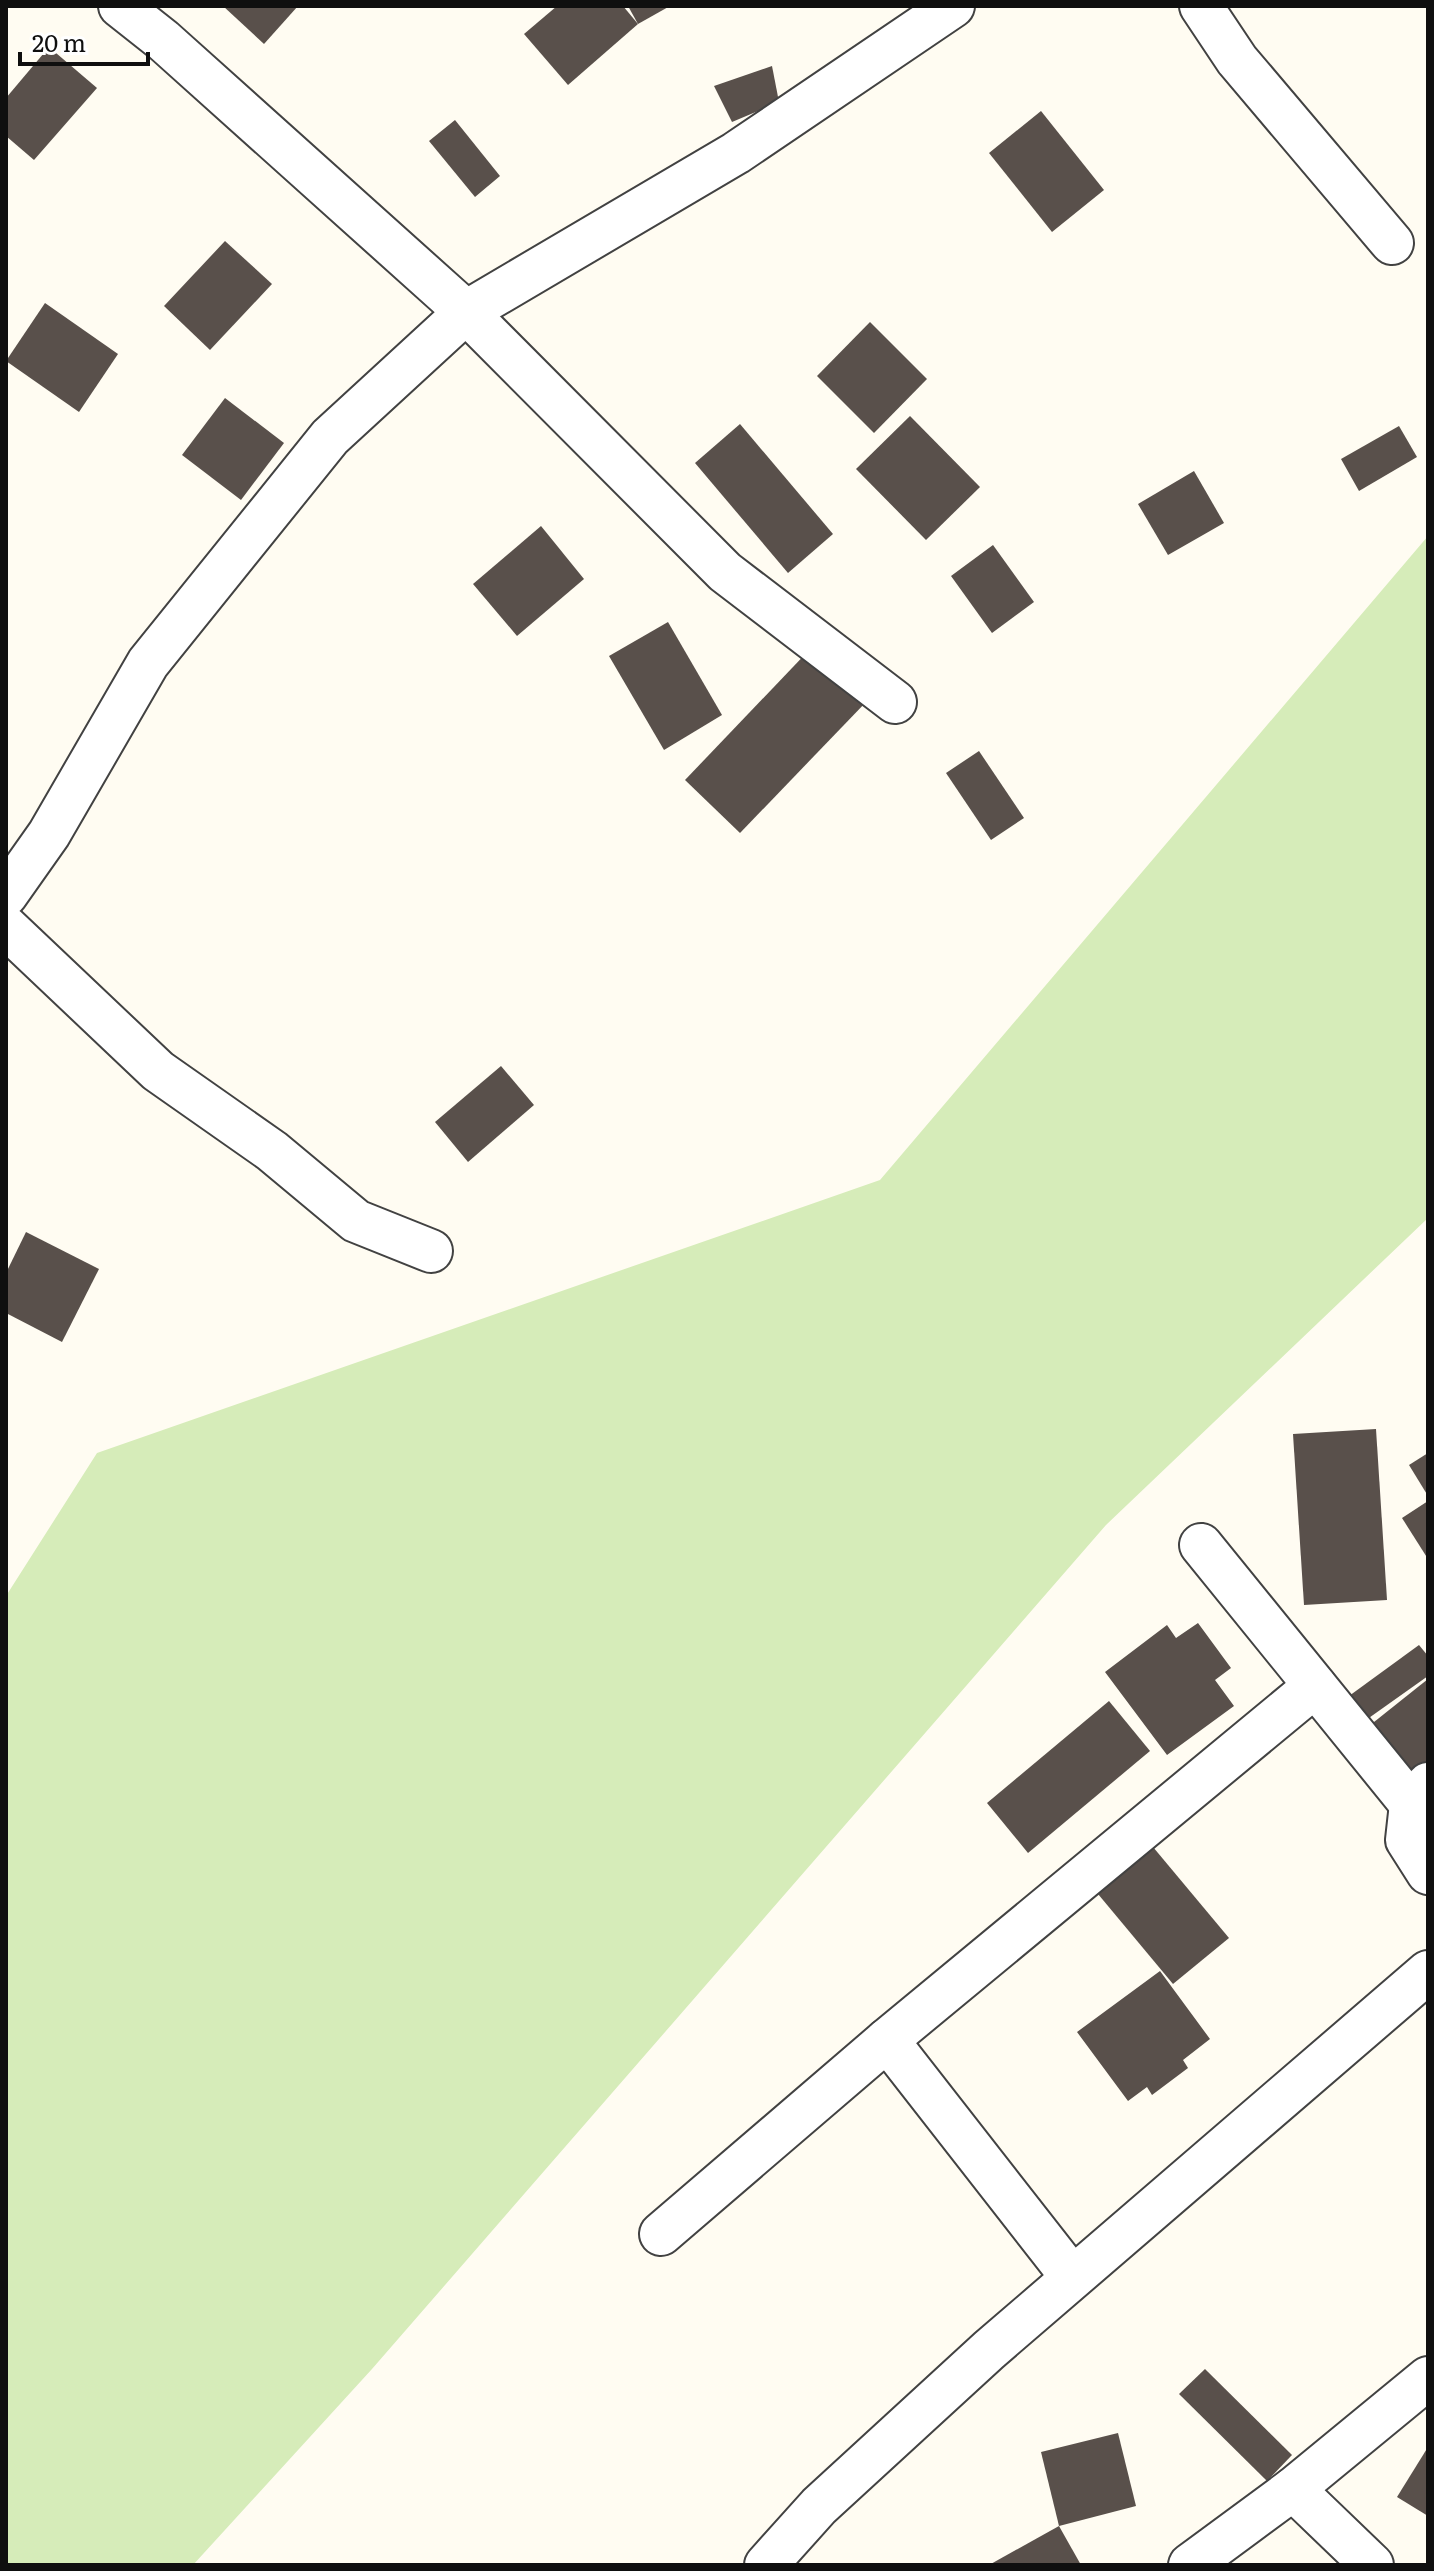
<svg xmlns="http://www.w3.org/2000/svg" width="1434" height="2571" viewBox="0 0 1434 2571" font-family="Literata,serif">
  <style>
    .green { fill: #d6ecb9 }
    .building { fill: #59504b }
    .lines { fill: none; stroke-linecap: round; stroke-linejoin: round }
    .minor-casing { stroke: #424242; stroke-width: 46 }
    .minor { stroke: #fff; stroke-width: 42 }
  </style>
  <rect width="100%" height="100%" fill="#fffcf2"/>
  <polygon class="green" points="1428,536 1428,1218 1106,1525 372,2369 193,2565 6,2565 6,1596 97,1453 880,1180"/>
  <g class="building">
    <polygon points="223,6 298,6 264,44"/>
    <polygon points="557,6 623,6 638,24 568,85 524,34"/>
    <polygon points="628,6 670,6 638,24"/>
    <polygon points="49,47 97,88 34,160 6,136 6,98"/>
    <polygon points="772,66 779,102 732,122 714,86"/>
    <polygon points="1041,111 1104,190 1052,232 989,153"/>
    <polygon points="455,120 500,176 475,197 429,141"/>
    <polygon points="225,241 272,284 210,350 164,306"/>
    <polygon points="45,303 118,354 79,412 6,361"/>
    <polygon points="870,322 927,379 874,433 817,376"/>
    <polygon points="225,398 284,443 241,500 182,455"/>
    <polygon points="910,416 980,487 926,540 856,469"/>
    <polygon points="740,424 833,534 788,573 695,463"/>
    <polygon points="1399,426 1417,457 1359,491 1341,459"/>
    <polygon points="1194,471 1224,523 1168,555 1138,504"/>
    <polygon points="541,526 584,579 517,636 473,584"/>
    <polygon points="993,545 1034,602 992,633 951,576"/>
    <polygon points="668,622 722,715 664,750 609,656"/>
    <polygon points="813,646 868,700 740,833 685,780"/>
    <polygon points="979,751 1024,818 991,840 946,773"/>
    <polygon points="501,1066 534,1105 468,1162 435,1122"/>
    <polygon points="26,1232 99,1269 62,1342 6,1313 6,1273"/>
    <polygon points="1376,1429 1387,1600 1304,1605 1293,1434"/>
    <polygon points="1428,1453 1428,1496 1409,1465"/>
    <polygon points="1428,1501 1428,1559 1402,1518"/>
    <polygon points="1198,1623 1231,1668 1215,1680 1234,1706 1167,1755 1105,1672 1167,1625 1176,1638"/>
    <polygon points="1419,1645 1428,1656 1428,1676 1366,1720 1349,1696"/>
    <polygon points="1428,1679 1428,1775 1415,1785 1369,1726"/>
    <polygon points="1109,1701 1150,1751 1028,1853 987,1803"/>
    <polygon points="1143,1835 1229,1938 1173,1984 1088,1882"/>
    <polygon points="1160,1971 1210,2039 1183,2060 1188,2068 1152,2095 1147,2087 1128,2101 1077,2032"/>
    <polygon points="1205,2369 1292,2455 1267,2481 1179,2394"/>
    <polygon points="1118,2433 1136,2506 1059,2526 1041,2452"/>
    <polygon points="1428,2447 1428,2516 1397,2497"/>
    <polygon points="1059,2526 1081,2565 989,2565"/>
  </g>
  <g class="lines">
    <defs>
      <g id="minor">
        <polyline points="120,6 163,40 466,312 725,572 895,702"/>
        <polyline points="1201,6 1237,60 1392,243"/>
        <polyline points="6,895 49,834 148,663 330,437 466,312 736,153 953,6"/>
        <polyline points="6,927 158,1071 272,1151 356,1221 431,1251"/>
        <polyline points="1201,1545 1411,1804"/>
        <polyline points="1428,1784 1411,1804 1407,1840 1428,1873"/>
        <polyline points="661,2234 887,2040"/>
        <polyline points="1072,2277 887,2040 1315,1686"/>
        <polyline points="1293,2489 1372,2565"/>
        <polyline points="766,2565 819,2506 989,2350 1428,1972"/>
        <polyline points="1190,2565 1293,2489 1428,2378"/>
      </g>
    </defs>
    <use href="#minor" class="minor-casing"/>
    <use href="#minor" class="minor"/>
  </g>
  <rect width="1434" height="2571" fill="none" stroke="#0f0f0f" stroke-width="16"/>
  <path d="M20 52v12h128v-12" fill="none" stroke="#0f0f0f" stroke-width="4"/>
  <text x="32" y="52" font-size="24" fill="#0f0f0f" stroke="#ffffff" stroke-width="6" paint-order="stroke">20 m</text>
</svg>
